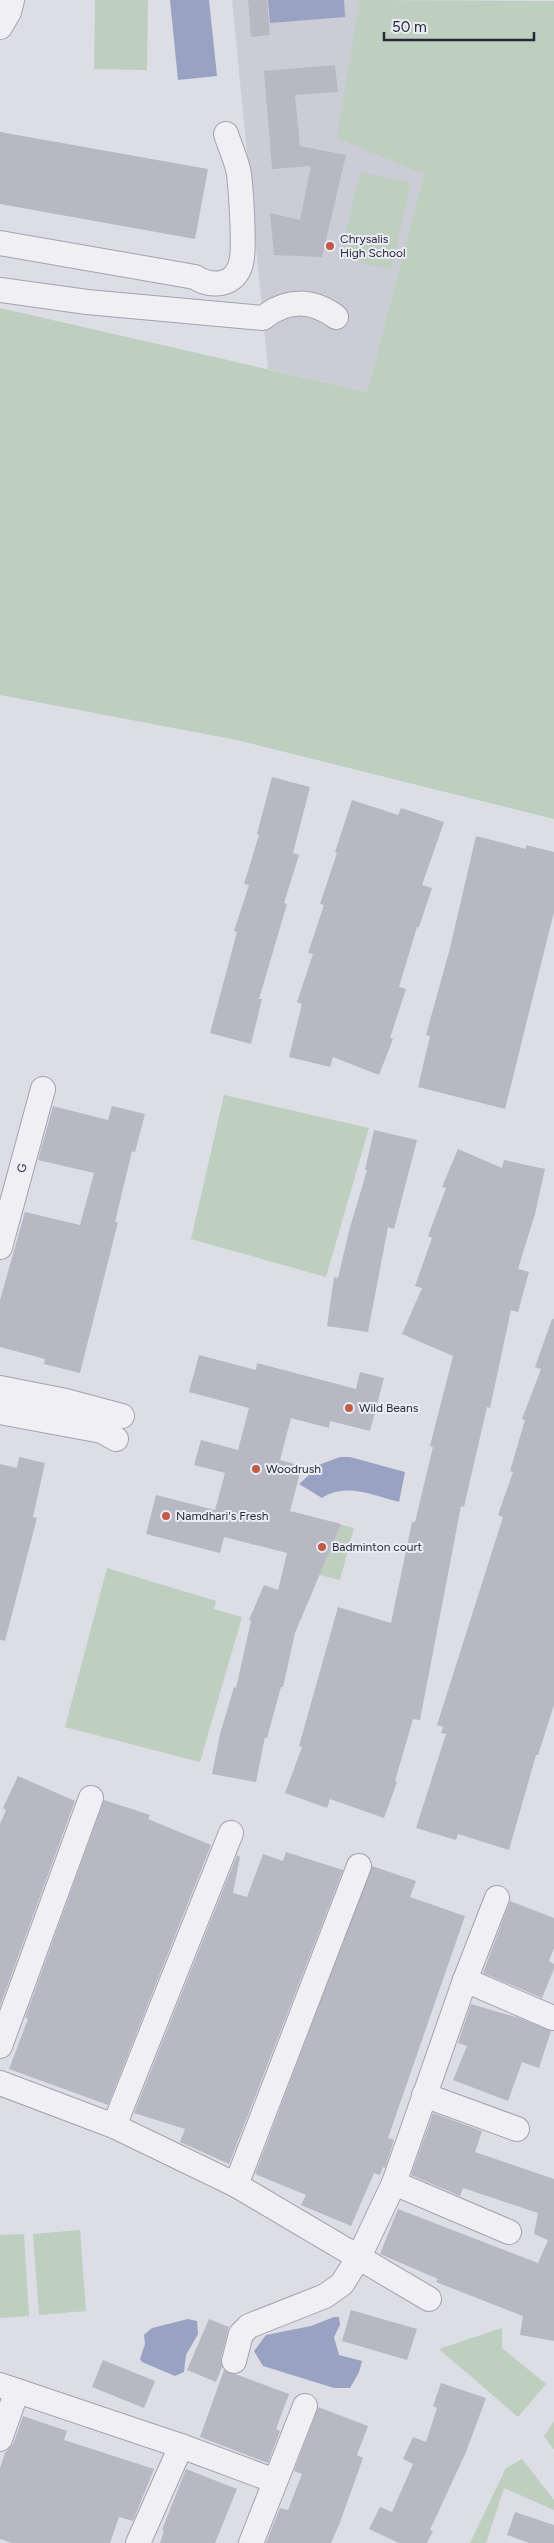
<svg xmlns="http://www.w3.org/2000/svg" width="554" height="2543" viewBox="0 0 554 2543" font-family="Figtree,sans-serif">
  <style>
    .built { fill: #cbccd6 }
    .green { fill: #becebf }
    .water { fill: #99a2c3 }
    .building { fill: #b7b8c4 }
    .lines { fill: none; stroke-linecap: round; stroke-linejoin: round }
    .minor-casing { stroke: #a2a3ae; stroke-width: 26 }
    .minor { stroke: #efeff4; stroke-width: 24 }
    .poi-dot { fill: #c35949; stroke: #ebecf3; stroke-width: 2 }
    .labels { text-anchor: middle; stroke-width: 4; stroke-linejoin: round; paint-order: stroke }
    .poi-label { font-size: 12px; fill: #27293a; stroke: #ebecf3; text-anchor: start }
    .street-label { font-size: 12px; fill: #27293a; stroke: #ebecf3 }
  </style>
  <rect width="100%" height="100%" fill="#dcdde5"/>
  <polygon class="built" points="232,0 362,0 424,174 367,392 268,369"/>
  <g class="green">
    <polygon points="95,0 148,0 147,70 94,69"/>
    <polygon points="360,0 554,1 554,819 237,740 0,695 0,308 367,392 424,174 337,138"/>
    <polygon points="360,172 411,183 391,269 340,258"/>
    <polygon points="224,1095 369,1128 326,1277 191,1239"/>
    <polygon points="303,1515 354,1528 340,1580 289,1567"/>
    <polygon points="107,1568 216,1601 214,1609 242,1617 200,1762 65,1727"/>
    <polygon points="80,2230 86,2311 39,2315 33,2234"/>
    <polygon points="24,2234 29,2316 0,2318 0,2235"/>
    <polygon points="502,2328 502,2348 546,2384 518,2417 439,2349"/>
    <polygon points="554,2421 554,2450 544,2436"/>
    <polygon points="522,2459 554,2500 554,2510 504,2488 486,2543 470,2543 506,2468"/>
  </g>
  <g class="water">
    <polygon points="170,0 209,0 217,76 178,80"/>
    <polygon points="268,0 344,0 345,17 270,23"/>
    <path d="M 340,1457 L 350,1457 L 405,1472 L 399,1502 C 374,1496 346,1482 322,1498 L 299,1484 L 321,1464 Z"/>
    <polygon points="334,2317 339,2317 340,2325 334,2337 339,2355 362,2361 359,2372 350,2388 334,2388 263,2366 254,2351 266,2335 311,2326"/>
    <polygon points="188,2319 197,2321 198,2334 186,2355 184,2372 175,2376 142,2362 140,2359 145,2344 144,2335 152,2328"/>
  </g>
  <g class="building">
    <polygon points="248,0 267,0 270,35 251,37"/>
    <polygon points="335,65 338,92 295,95 300,146 346,155 322,257 274,255 270,213 300,220 311,166 272,169 264,71"/>
    <polygon points="0,132 208,169 195,239 0,204"/>
    <polygon points="272,777 310,787 293,853 299,855 284,903 287,904 259,999 262,999 251,1044 210,1033 237,932 234,931 249,885 244,884 259,835 257,834"/>
    <polygon points="352,800 398,815 401,808 444,822 422,885 432,888 419,927 417,927 399,987 406,989 390,1038 393,1039 379,1075 333,1057 330,1067 289,1057 302,1004 297,1002 313,954 308,953 324,905 320,904 337,853 335,852"/>
    <polygon points="476,836 526,849 526,845 554,852 554,912 505,1109 418,1087 430,1036 426,1035 450,948"/>
    <polygon points="53,1106 108,1120 112,1106 145,1114 135,1152 132,1151 115,1222 118,1222 80,1373 44,1364 45,1359 0,1347 0,1300 25,1212 80,1225 94,1173 38,1160"/>
    <polygon points="374,1130 417,1140 394,1229 388,1227 368,1332 327,1326 334,1277 338,1278 349,1231 367,1170 365,1170"/>
    <polygon points="458,1149 502,1168 504,1160 545,1169 535,1214 518,1269 529,1272 518,1312 511,1310 490,1408 487,1407 464,1507 461,1506 420,1720 413,1719 395,1781 397,1782 384,1818 330,1799 327,1808 285,1793 302,1747 299,1746 338,1607 391,1623 412,1522 415,1522 433,1447 430,1446 453,1356 402,1334 422,1288 415,1286 432,1238 428,1236 446,1188 442,1187"/>
    <polygon points="552,1319 554,1319 554,1705 538,1755 536,1755 509,1850 458,1834 456,1840 416,1828 446,1734 441,1733 443,1727 437,1725 503,1517 498,1515 513,1472 510,1471 525,1420 522,1419 541,1369 535,1367"/>
    <polygon points="199,1355 256,1370 257,1363 356,1389 360,1372 384,1378 370,1431 330,1421 329,1428 291,1418 280,1460 302,1466 290,1511 341,1524 295,1633 283,1687 281,1687 267,1738 265,1737 256,1782 212,1774 220,1734 234,1687 236,1688 251,1621 249,1620 264,1585 278,1590 287,1553 224,1537 220,1553 146,1534 156,1495 215,1510 225,1473 194,1465 201,1440 238,1450 249,1408 189,1392"/>
    <polygon points="19,1457 45,1463 33,1517 37,1518 5,1641 0,1640 0,1464 17,1468"/>
    <polygon points="18,1776 75,1801 0,2006 0,1824 6,1810 3,1808"/>
    <polygon points="104,1800 150,1815 148,1819 211,1845 108,2105 9,2069 28,2019 25,2018"/>
    <polygon points="286,1852 343,1870 229,2164 180,2142 185,2129 134,2113 237,1855 240,1857 233,1893 247,1897 263,1854 283,1861"/>
    <polygon points="372,1866 416,1881 410,1897 465,1916 388,2138 394,2140 385,2168 383,2167 380,2175 374,2173 351,2226 301,2205 306,2195 255,2174"/>
    <polygon points="510,1901 554,1918 554,1948 549,1961 554,1964 554,1969 542,1998 483,1973"/>
    <polygon points="471,2004 519,2018 551,2031 539,2068 522,2062 508,2101 453,2080 467,2046 458,2043"/>
    <polygon points="433,2113 482,2131 475,2152 554,2179 554,2341 520,2335 523,2316 436,2282 438,2279 380,2254 398,2209 538,2263 548,2240 534,2234 538,2213 463,2188 460,2196 411,2175"/>
    <polygon points="351,2310 417,2329 407,2360 342,2341"/>
    <polygon points="209,2319 229,2327 221,2358 222,2367 216,2382 187,2370"/>
    <polygon points="103,2360 155,2381 144,2408 92,2387"/>
    <polygon points="224,2370 289,2394 276,2429 280,2431 268,2463 200,2437"/>
    <polygon points="441,2383 486,2398 466,2452 430,2530 433,2531 427,2543 399,2543 369,2529 380,2507 392,2512 413,2464 403,2459 413,2437 426,2442 437,2408 433,2406"/>
    <polygon points="318,2407 368,2426 357,2455 363,2458 339,2525 331,2543 266,2543 280,2508 288,2510 302,2474 294,2471"/>
    <polygon points="23,2416 67,2431 64,2440 154,2469 133,2521 119,2517 110,2543 12,2543 0,2539 0,2468 5,2453 13,2444"/>
    <polygon points="186,2469 237,2489 215,2543 160,2543 164,2531 162,2530"/>
    <polygon points="515,2512 554,2525 554,2543 529,2543 507,2535"/>
  </g>
  <g class="lines">
    <defs>
      <g id="minor">
        <polyline points="0,27 9,12 12,0"/>
        <path d="M 0,243 L 195,277 C 211,288 236,286 241,263 C 245,249 241,191 239,174 C 237,161 230,147 226,134"/>
        <path d="M 0,290 L 87,302 L 263,318 C 286,299 312,299 336,317"/>
        <polyline points="0,1247 43,1089"/>
        <polyline points="0,1388 66,1401 122,1416"/>
        <polyline points="0,1412 102,1431 116,1439"/>
        <polyline points="465,1980 553,2018"/>
        <polyline points="0,2046 91,1798"/>
        <polyline points="0,2083 114,2126 236,2185 429,2299"/>
        <polyline points="424,2095 517,2129"/>
        <polyline points="114,2126 231,1833"/>
        <polyline points="394,2183 509,2232"/>
        <polyline points="236,2185 359,1866"/>
        <polyline points="234,2361 241,2334 249,2326 325,2296 342,2284 359,2257 394,2183 465,1980 497,1898"/>
        <polyline points="0,2385 181,2446 275,2481"/>
        <polyline points="0,2439 17,2391"/>
        <polyline points="138,2543 181,2446"/>
        <polyline points="251,2543 305,2406"/>
      </g>
    </defs>
    <use href="#minor" class="minor-casing"/>
    <use href="#minor" class="minor"/>
  </g>
  <g class="poi-dot">
    <circle cx="330" cy="246" r="5"/>
    <circle cx="349" cy="1408" r="5"/>
    <circle cx="256" cy="1469" r="5"/>
    <circle cx="166" cy="1516" r="5"/>
    <circle cx="322" cy="1547" r="5"/>
  </g>
  <g class="labels">
    <g class="poi-label">
      <text x="340" y="243">Chrysalis<tspan x="340" dy="14">High School</tspan></text>
      <text x="359" y="1412">Wild Beans</text>
      <text x="266" y="1473">Woodrush</text>
      <text x="176" y="1520">Namdhari's Fresh</text>
      <text x="332" y="1551">Badminton court</text>
    </g>
    <g class="street-label">
      <text transform="translate(22 1168) rotate(-74)" y="4">G</text>
    </g>
  </g>
  <path d="M384 32v8h150v-8" fill="none" stroke="#27293a" stroke-width="2.5"/>
  <text x="392" y="32" font-size="15" fill="#27293a" stroke="#ebecf3" stroke-width="4" paint-order="stroke">50 m</text>
</svg>
